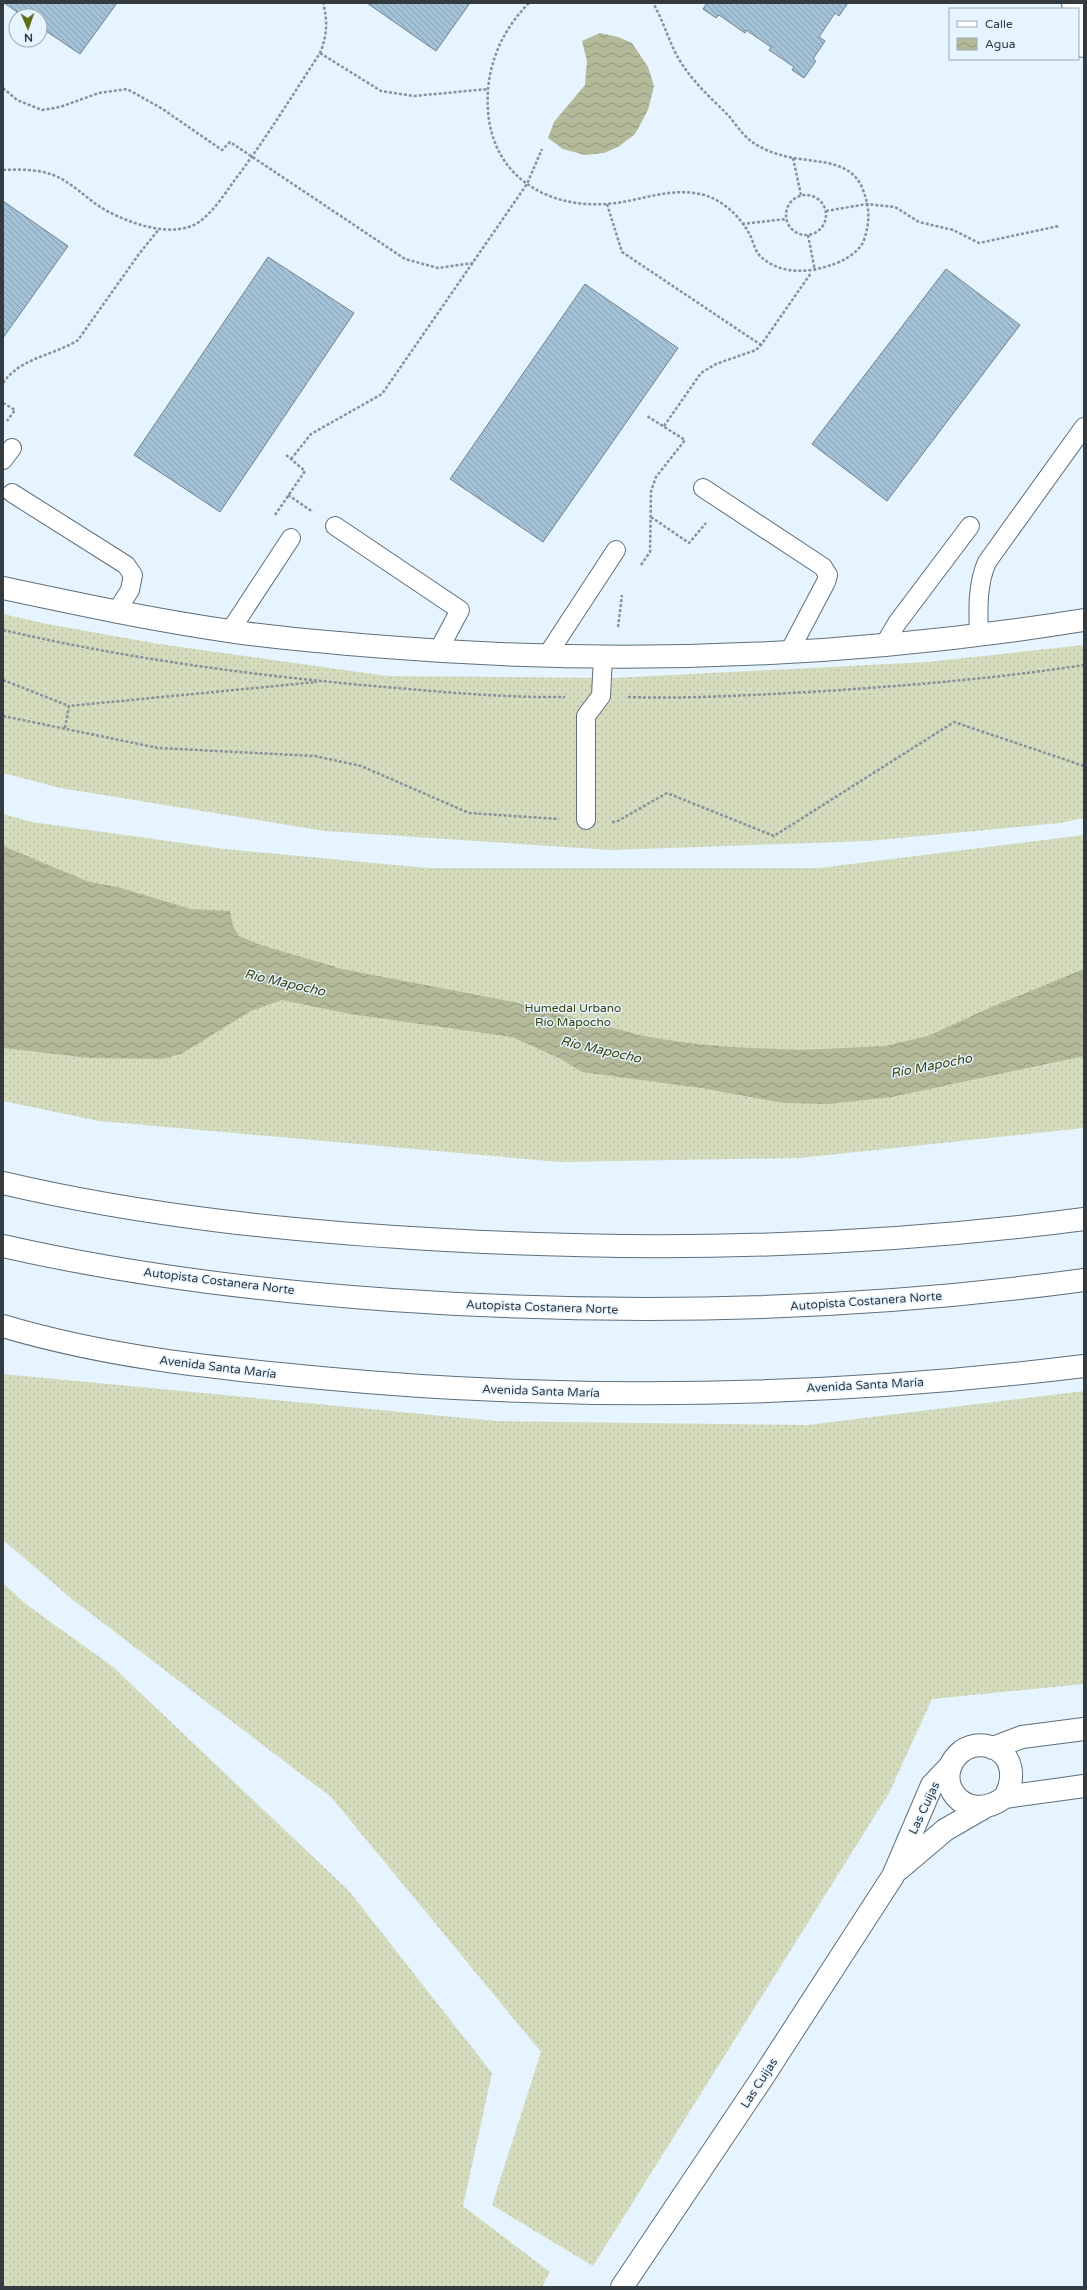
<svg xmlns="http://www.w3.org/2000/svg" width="1087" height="2290" viewBox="0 0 1087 2290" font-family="'Varela Round',sans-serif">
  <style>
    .grass { fill: url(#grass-dots) }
    .water { fill: url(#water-waves) }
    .building { fill: url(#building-back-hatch); stroke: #738490 }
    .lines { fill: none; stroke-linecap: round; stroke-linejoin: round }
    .service-casing { stroke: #5e6f7b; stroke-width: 20 }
    .minor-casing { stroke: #5e6f7b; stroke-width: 24 }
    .tertiary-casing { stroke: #5e6f7b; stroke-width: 24 }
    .motorway-casing { stroke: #5e6f7b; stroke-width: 24 }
    .path { stroke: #87929b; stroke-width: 2.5; stroke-dasharray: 3 2; stroke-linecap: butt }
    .service { stroke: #fff; stroke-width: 18 }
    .minor { stroke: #fff; stroke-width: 22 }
    .tertiary { stroke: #fff; stroke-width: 22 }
    .motorway { stroke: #fff; stroke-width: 22 }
    .labels { text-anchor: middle; stroke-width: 3; stroke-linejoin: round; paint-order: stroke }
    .park-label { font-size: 12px; fill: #3a410b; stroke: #e5f4ff }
    .street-label { font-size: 12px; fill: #333a40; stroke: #e5f4ff }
    .water-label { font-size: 13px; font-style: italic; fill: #3a410b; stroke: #e5f4ff }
  </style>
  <defs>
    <pattern id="grass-dots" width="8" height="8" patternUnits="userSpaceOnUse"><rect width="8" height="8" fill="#d5dcbd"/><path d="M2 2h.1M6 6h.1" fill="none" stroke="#b7bea4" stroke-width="1.8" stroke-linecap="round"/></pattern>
    <pattern id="water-waves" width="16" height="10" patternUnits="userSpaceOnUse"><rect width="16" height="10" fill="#b3b999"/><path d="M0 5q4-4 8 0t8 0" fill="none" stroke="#92977e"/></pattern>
    <pattern id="building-back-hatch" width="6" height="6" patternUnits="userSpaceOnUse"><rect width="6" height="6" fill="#a3c1d7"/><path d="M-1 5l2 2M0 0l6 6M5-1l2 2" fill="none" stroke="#859eb0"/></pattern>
  </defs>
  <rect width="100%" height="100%" fill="#e5f4ff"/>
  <g class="grass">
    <polygon points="3,614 47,624 159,644 387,676 612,678 927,662 1084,645 1084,818 1060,823 868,841 611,850 325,831 60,788 3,773"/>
    <polygon points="3,814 32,822 225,849 428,868 819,868 1084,835 1084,1128 800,1158 560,1162 99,1121 3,1101"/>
    <polygon points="3,1374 496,1421 807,1425 1084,1391 1084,1684 932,1699 889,1793 593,2266 492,2205 541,2052 331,1797 73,1600 3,1540"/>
    <polygon points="3,1583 27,1605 112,1666 349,1891 492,2073 463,2206 550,2272 542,2287 3,2287"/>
  </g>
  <g class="water">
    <polygon points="600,33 618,37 632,43 648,67 654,86 648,110 635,134 618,147 604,153 585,155 563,149 548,138 554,122 585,85 587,61 582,41"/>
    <polygon points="3,846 89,882 118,887 191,909 230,911 233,926 239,936 261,945 342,969 514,1002 644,1036 687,1043 731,1047 801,1050 885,1046 928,1036 989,1008 1084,969 1084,1056 892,1097 829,1104 784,1103 701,1088 582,1072 559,1058 512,1037 350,1014 282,1000 251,1011 183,1053 163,1059 90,1058 3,1048"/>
  </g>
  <g class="building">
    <polygon points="4,3 117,3 80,54 40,27 40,16 23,16"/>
    <polygon points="367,3 470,3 436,51"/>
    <polygon points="707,3 848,3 839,16 835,13 819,37 825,41 813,59 816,61 804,78 792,70 794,67 769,50 771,47 746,30 745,33 719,15 716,18 703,9"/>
    <polygon points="3,201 68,246 3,338"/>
    <polygon points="268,257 354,313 220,512 134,455"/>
    <polygon points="946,269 1020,325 887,501 812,444"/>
    <polygon points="585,284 678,348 543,542 450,479"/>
  </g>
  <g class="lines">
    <defs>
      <g id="service">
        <polyline points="3,460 12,448"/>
        <polyline points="703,488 823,567 828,575 826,582 789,652"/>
        <polyline points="12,493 126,565 133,575 130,590 116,612"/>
        <polyline points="335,526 460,610 438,651"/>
        <polyline points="230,631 291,538"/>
        <path d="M 979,635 C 978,611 977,584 987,562 L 1084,427"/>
        <polyline points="884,645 897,623 970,526"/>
        <polyline points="546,657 616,550"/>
        <polyline points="586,820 586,716 601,696 603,657"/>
      </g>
      <g id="minor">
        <polyline points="1073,3 1074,9"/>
        <polyline points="1078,23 1084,46"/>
        <path d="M 3,1326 C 107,1357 213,1368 321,1378 C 574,1402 831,1397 1084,1366"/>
        <polyline points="993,1748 1022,1737 1084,1729"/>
        <path d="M 1005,1797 C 1015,1779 1014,1754 991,1747 C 981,1744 971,1745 962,1751 C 928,1778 964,1828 1005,1797 L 1084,1786"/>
        <polyline points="899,1869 945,1830 983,1808"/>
        <polyline points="622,2287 761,2080 893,1876 932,1785 951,1765"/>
      </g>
      <path id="tertiary" d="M 3,588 C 78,604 153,620 229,631 C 281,639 334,643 386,647 C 620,666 853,657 1084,620"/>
      <g id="motorway">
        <path d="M 3,1183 C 148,1217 298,1232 446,1240 C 658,1252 873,1247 1084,1219"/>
        <path d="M 3,1246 C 130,1275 262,1291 392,1300 C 622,1316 855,1311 1084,1280"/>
      </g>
    </defs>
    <use href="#service" class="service-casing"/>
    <use href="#minor" class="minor-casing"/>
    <use href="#tertiary" class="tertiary-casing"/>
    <use href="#motorway" class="motorway-casing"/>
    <g class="path">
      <path d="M 529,3 C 500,32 485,70 488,110 C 492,175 545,208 606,204 C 638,202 668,187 700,194 C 721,198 740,216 750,235 C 753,241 755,251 760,256 C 780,275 808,273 831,265 C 842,262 860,252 864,240 C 870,222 870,208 863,190 C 851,156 809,164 781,155 C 772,153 762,148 755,144 C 745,138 736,125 729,116 C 714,101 696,85 684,67 C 670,48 665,23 653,3"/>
      <polyline points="320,53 381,91 414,96 488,89"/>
      <polyline points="3,88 17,100 42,110 60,107 99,93 127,89 161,108 222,150 230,142 405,259 438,268 473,263"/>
      <polyline points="793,158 801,195"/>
      <path d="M 3,170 C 23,169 47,169 65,181 C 80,190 93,204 109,212 C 132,224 174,239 199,222 C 213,212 224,195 234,181 C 265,140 292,96 320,53 C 327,36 328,21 323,3"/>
      <circle cx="806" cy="215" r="20"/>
      <polyline points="607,204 622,252 761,345"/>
      <polyline points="826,211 867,204 895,207 919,222 953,230 979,243 1059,226"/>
      <polyline points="742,224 786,219"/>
      <polyline points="808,235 815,271"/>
      <path d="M 3,383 C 21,357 53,356 78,340 L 139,254 L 159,229"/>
      <polyline points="3,403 15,410 7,421"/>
      <polyline points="664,426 701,373 716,364 756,350 761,345 811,273"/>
      <polyline points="291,459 311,434 382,394 527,184 542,149"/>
      <polyline points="288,495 313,512"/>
      <polyline points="275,515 305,471 285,454"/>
      <polyline points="651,517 689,543 706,523"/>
      <polyline points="641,565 650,552 651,491 656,477 685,440 647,416"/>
      <polyline points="618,627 622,595"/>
      <path d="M 3,630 C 128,659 257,676 385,687 C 445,692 505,698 565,697"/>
      <polyline points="3,680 69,706"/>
      <path d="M 628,697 C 689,699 749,695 810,692 C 902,686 993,679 1084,665"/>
      <polyline points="3,716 158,748 315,756 361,766 469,813 559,819"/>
      <polyline points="65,728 69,706 317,682"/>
      <polyline points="612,822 616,822 667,793 774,836 954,722 1084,766"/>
    </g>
    <use href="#service" class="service"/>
    <use href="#minor" class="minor"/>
    <use href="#tertiary" class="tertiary"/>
    <use href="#motorway" class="motorway"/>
  </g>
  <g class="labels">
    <g class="park-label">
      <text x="573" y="1012">Humedal Urbano<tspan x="573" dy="14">Río Mapocho</tspan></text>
    </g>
    <g class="street-label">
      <text transform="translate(219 1281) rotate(7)" y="4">Autopista Costanera Norte</text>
      <text transform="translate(866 1301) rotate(-4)" y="4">Autopista Costanera Norte</text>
      <text transform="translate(542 1307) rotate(2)" y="4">Autopista Costanera Norte</text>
      <text transform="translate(218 1367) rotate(7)" y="4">Avenida Santa María</text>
      <text transform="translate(865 1385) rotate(-3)" y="4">Avenida Santa María</text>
      <text transform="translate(541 1391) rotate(2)" y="4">Avenida Santa María</text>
      <text transform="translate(924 1808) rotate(-65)" y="4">Las Cuijas</text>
      <text transform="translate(759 2083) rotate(-57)" y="4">Las Cuijas</text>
    </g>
    <g class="water-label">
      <text transform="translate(285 982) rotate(13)" y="5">Río Mapocho</text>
      <text transform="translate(601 1049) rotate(13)" y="5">Río Mapocho</text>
      <text transform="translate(931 1065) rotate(-11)" y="5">Río Mapocho</text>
    </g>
  </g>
  <rect width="1087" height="2290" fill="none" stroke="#333a40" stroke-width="8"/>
  <rect x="949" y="8" width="130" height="52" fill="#e5f4ff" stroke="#9eaab3"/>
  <rect x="957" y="21" width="20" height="6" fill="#ffffff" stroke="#9eaab3"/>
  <text x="985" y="28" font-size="12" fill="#333a40">Calle</text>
  <rect x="957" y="38" width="20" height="12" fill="url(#water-waves)" stroke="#9eaab3"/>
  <text x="985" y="48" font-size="12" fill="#333a40">Agua</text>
  <g transform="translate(28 28) rotate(178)"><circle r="19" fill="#e5f4ff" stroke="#9eaab3"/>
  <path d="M0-3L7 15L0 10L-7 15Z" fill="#626e17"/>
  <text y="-6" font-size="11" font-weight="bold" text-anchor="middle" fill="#333a40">N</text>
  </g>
</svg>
